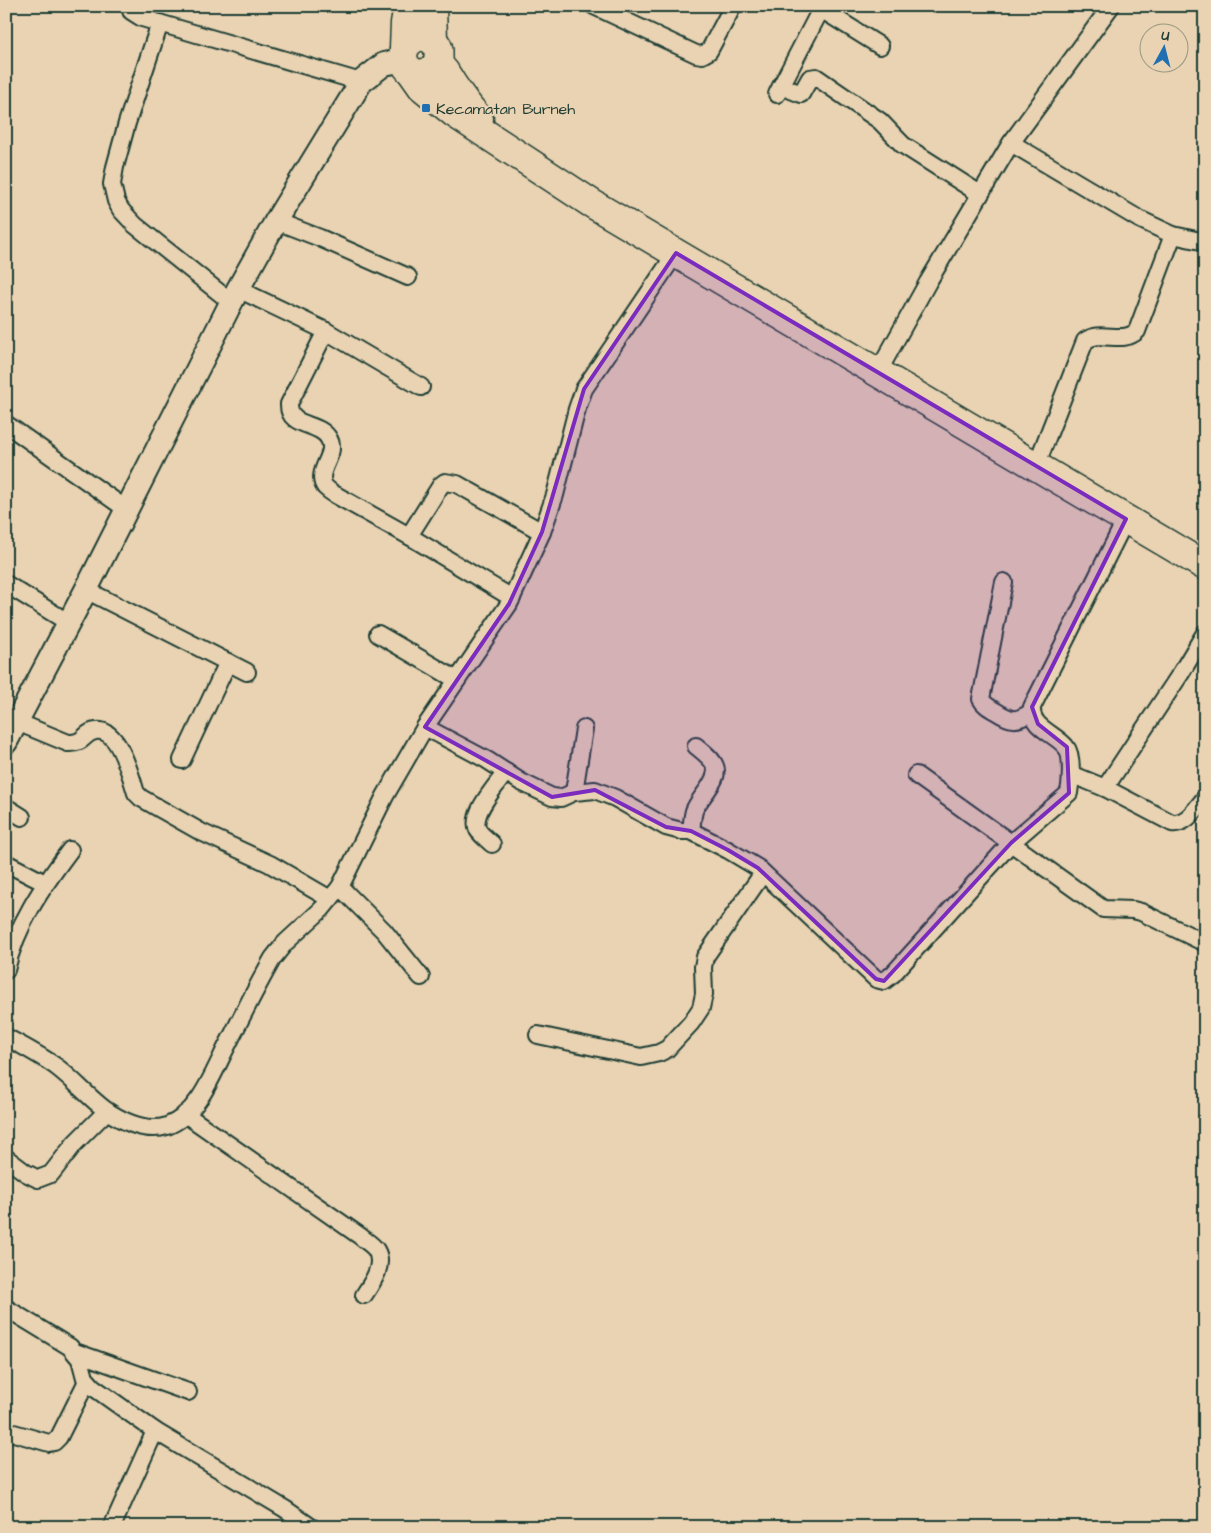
<svg xmlns="http://www.w3.org/2000/svg" width="1211" height="1533" viewBox="0 0 1211 1533" font-family="'Architects Daughter',sans-serif">
  <style>
    .lines { fill: none; stroke-linecap: round; stroke-linejoin: round }
    .street-casing { stroke: #1f3d34; stroke-width: 20 }
    .secondary-casing { stroke: #1f3d34; stroke-width: 26 }
    .highway-casing { stroke: #1f3d34; stroke-width: 31 }
    .street { stroke: #e9d3b2; stroke-width: 16 }
    .secondary { stroke: #e9d3b2; stroke-width: 22 }
    .highway { stroke: #e9d3b2; stroke-width: 28 }
    .marked { fill: #7b2cbf; fill-opacity: 0.2; stroke: #7b2cbf; stroke-width: 4; stroke-linejoin: round }
    .poi-dot { fill: #1f6fb2; stroke: #e9d3b2; stroke-width: 2 }
    .labels { text-anchor: middle; stroke-width: 4; stroke-linejoin: round; paint-order: stroke }
    .poi-label { font-size: 16px; fill: #1f3d34; stroke: #e9d3b2; text-anchor: start }
  </style>
  <rect width="100%" height="100%" fill="#e9d3b2"/>
  <filter id="ink" filterUnits="userSpaceOnUse"><feTurbulence type="fractalNoise" baseFrequency=".02" numOctaves="2"/><feDisplacementMap in="SourceGraphic" scale="10" xChannelSelector="R" yChannelSelector="G"/><feConvolveMatrix kernelMatrix="1 2 1 2 8 2 1 2 1" color-interpolation-filters="sRGB"/></filter>
  <g filter="url(#ink)">
    <g class="lines">
      <defs>
        <g id="street">
          <polyline points="130,6 131,11 142,18 361,82"/>
          <polyline points="594,6 696,54 702,55 709,51 733,6"/>
          <polyline points="816,6 880,46"/>
          <polyline points="160,23 127,123 115,167 112,184 116,201 121,210 135,225 231,302"/>
          <polyline points="781,86 801,94 810,78 816,77 880,121 903,145 980,194"/>
          <polyline points="777,94 821,9"/>
          <polyline points="1011,143 1139,219 1173,235 1205,242"/>
          <polyline points="276,221 320,238 408,277"/>
          <polyline points="238,289 326,331 421,387"/>
          <path d="M 326,331 L 289,404 C 288,429 320,421 329,439 C 338,455 314,471 325,487 C 327,489 331,492 334,494 L 409,536 L 512,598"/>
          <polyline points="877,374 928,282 1011,143 1111,6"/>
          <polyline points="6,424 126,509"/>
          <path d="M 1036,466 L 1085,341 C 1101,329 1122,345 1137,331 L 1173,235"/>
          <polyline points="409,536 441,485 445,482 457,484 542,532"/>
          <path d="M 1004,582 L 981,699 C 984,705 990,708 997,712 C 1011,721 1017,722 1031,712"/>
          <polyline points="6,584 69,623"/>
          <polyline points="86,590 247,672"/>
          <polyline points="378,634 457,680"/>
          <path d="M 17,722 L 68,743 C 86,744 83,732 96,731 C 118,727 131,776 136,793 L 141,798 L 201,832 L 270,864 L 330,899"/>
          <path d="M 425,727 L 487,760 L 521,782 L 552,797 L 561,798 L 574,792 L 595,790 L 615,798 L 666,827 L 681,831 L 691,831 L 728,850 L 758,868 L 876,979 L 884,981 L 893,974 L 1011,843 L 1069,793 C 1071,782 1073,755 1066,747 C 1055,733 1030,728 1032,707 L 1126,519"/>
          <polyline points="182,760 228,662"/>
          <path d="M 1071,774 L 1105,788 L 1172,823 C 1187,825 1196,808 1205,798"/>
          <polyline points="916,775 1103,909 1133,910 1141,912 1205,943"/>
          <polyline points="1105,788 1181,673 1205,633"/>
          <polyline points="574,792 584,729"/>
          <polyline points="6,807 22,817"/>
          <path d="M 691,831 C 692,825 692,818 694,811 C 698,798 721,780 715,766 C 712,758 702,751 696,746"/>
          <path d="M 492,844 C 488,840 481,835 478,830 C 470,814 496,786 506,772"/>
          <polyline points="6,863 45,883"/>
          <polyline points="340,887 384,931 421,977"/>
          <path d="M 6,970 C 16,925 43,886 70,850"/>
          <polyline points="538,1035 641,1057 659,1053 667,1049 691,1023 701,1008 704,994 703,967 705,957 763,873"/>
          <path d="M 6,1037 C 24,1047 42,1056 58,1068 C 75,1081 89,1098 107,1111 C 124,1122 146,1133 167,1126 C 200,1114 214,1070 229,1042 C 243,1014 257,986 273,958 L 285,943 L 322,909 L 340,887 L 385,796 L 425,727 L 509,604 L 542,532 L 555,495 L 577,409 L 584,389 L 676,253"/>
          <path d="M 185,1114 L 360,1236 C 364,1240 372,1244 376,1250 C 385,1265 372,1283 364,1295"/>
          <polyline points="6,1158 26,1173 38,1179 51,1174 75,1143 107,1111"/>
          <polyline points="6,1308 70,1347 80,1359 85,1378 93,1387 155,1431 285,1509 311,1527"/>
          <polyline points="75,1352 188,1392"/>
          <polyline points="6,1434 14,1433 49,1443 54,1442 59,1437 87,1381"/>
          <polyline points="112,1527 155,1431"/>
        </g>
        <polyline id="secondary" points="6,742 86,590 238,289 276,221 361,82 384,64 404,60"/>
        <g id="highway">
          <polyline points="432,6 433,41"/>
          <polyline points="404,48 405,23 408,6"/>
          <path d="M 439,62 C 432,73 416,79 407,67 C 394,50 417,27 433,41 C 442,48 437,54 439,62 C 439,65 443,70 445,72 C 455,89 466,104 479,119"/>
          <polyline points="410,70 422,87 454,113 591,203 1205,566"/>
        </g>
      </defs>
      <use href="#street" class="street-casing"/>
      <use href="#secondary" class="secondary-casing"/>
      <use href="#highway" class="highway-casing"/>
      <use href="#street" class="street"/>
      <use href="#secondary" class="secondary"/>
      <use href="#highway" class="highway"/>
    </g>
  </g>
  <path class="marked" d="M 676,253 L 1126,519 L 1032,707 L 1038,724 L 1067,747 L 1069,793 L 1011,843 L 884,981 L 876,979 L 758,868 L 728,850 L 691,831 L 666,827 L 595,790 L 552,797 L 425,727 L 509,604 L 542,532 L 584,389 Z"/>
  <rect class="poi-dot" x="421" y="103" width="10" height="10" rx="2.5"/>
  <g class="labels">
    <g class="poi-label">
      <text x="436" y="114">Kecamatan Burneh</text>
    </g>
  </g>
  <rect width="1211" height="1533" fill="none" stroke="#e9d3b2" stroke-width="25"/>
  <rect x="12" y="12" width="1186" height="1508" fill="none" stroke="#1f3d34" stroke-width="2" filter="url(#ink)"/>
  <g transform="translate(1164 48) rotate(7)"><circle r="24" fill="#e9d3b2" stroke="#989780"/>
  <path d="M0-4L9 19L0 12L-9 19Z" fill="#1f6fb2"/>
  <text y="-8" font-size="14" font-weight="bold" text-anchor="middle" fill="#1f3d34">U</text>
  </g>
</svg>
